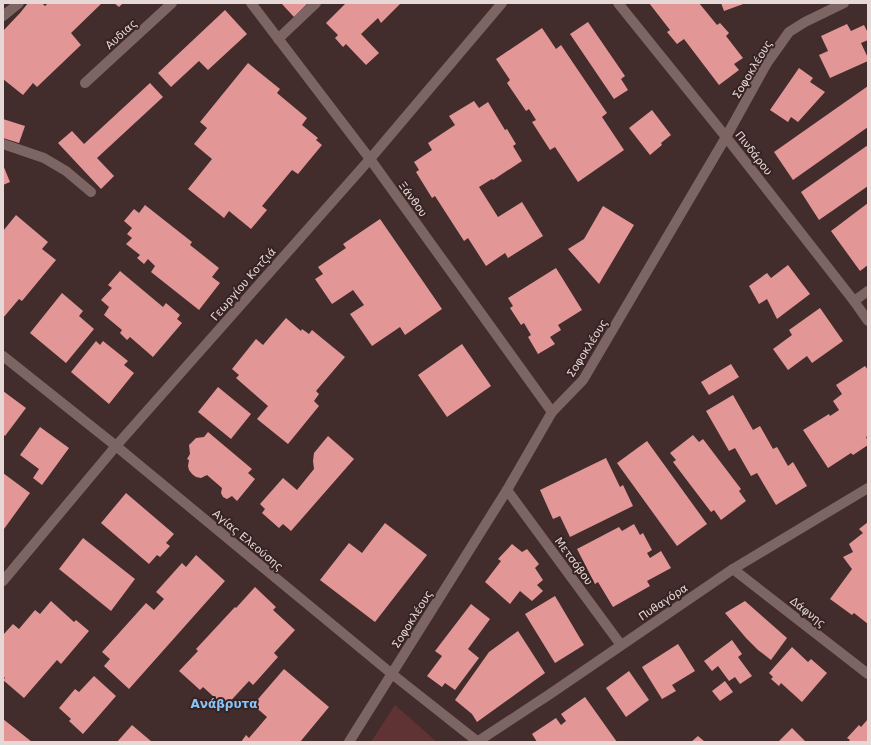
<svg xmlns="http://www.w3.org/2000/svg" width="871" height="745" viewBox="0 0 871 745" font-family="'DejaVu Sans',sans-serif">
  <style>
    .green { fill: #5f3333 }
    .building { fill: #e29796 }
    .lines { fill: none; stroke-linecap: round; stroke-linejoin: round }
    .minor { stroke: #7d6564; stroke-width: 10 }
    .labels { text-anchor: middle; stroke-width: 4; stroke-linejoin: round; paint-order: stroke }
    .street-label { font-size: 11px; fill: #e6d8d7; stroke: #372322 }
    .neighbourhood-label { font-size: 12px; font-weight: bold; fill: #87c5fb; stroke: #372322 }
  </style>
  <rect width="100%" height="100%" fill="#422d2c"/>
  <polygon class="green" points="395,705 437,742 371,742"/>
  <g class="building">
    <polygon points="28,3 42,3 45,6 48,3 100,3 101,4 71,33 81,45 37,87 33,83 23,95 3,79 3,31 20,13"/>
    <polygon points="114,3 123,3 119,7"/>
    <polygon points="281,3 308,3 294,17"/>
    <polygon points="346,3 401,3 381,23 378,18 361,34 379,53 366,65 346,44 343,47 335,38 338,35 326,23"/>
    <polygon points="649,3 699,3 717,25 720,23 729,33 726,36 743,58 734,64 739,70 719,85 684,39 677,44 667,32 670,30"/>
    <polygon points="721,3 746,3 724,11"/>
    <polygon points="225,10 247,34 208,70 199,61 171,87 158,73"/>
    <polygon points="588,22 625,76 621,79 628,90 614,99 570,34"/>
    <polygon points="847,24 851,31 864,25 868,33 868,40 861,43 868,58 868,61 830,78 819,55 828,51 821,36"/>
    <polygon points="542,28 556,49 561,45 607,113 602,117 624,150 578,182 555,147 550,150 532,122 536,120 529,109 526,111 507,83 510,80 496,59"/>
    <polygon points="248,63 280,89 277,93 307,118 302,125 318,138 316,140 322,145 298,174 292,170 262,206 267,210 251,229 229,211 224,218 188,189 212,159 194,144 207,128 200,122"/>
    <polygon points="799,68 813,78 810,82 825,92 798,122 791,117 788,122 770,110"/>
    <polygon points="150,83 163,97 97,158 114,176 101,189 58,143 72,131 84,144"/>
    <polygon points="868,86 868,127 793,180 774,152"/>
    <polygon points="474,101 479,108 488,102 505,130 507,129 516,144 513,146 522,161 493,180 492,179 479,187 498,217 522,202 543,236 508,258 505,253 486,266 468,238 464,241 435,196 432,198 416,172 419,170 414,162 432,150 428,143 455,125 449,116"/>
    <polygon points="652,110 671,135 661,143 662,145 650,155 629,128"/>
    <polygon points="3,119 25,126 19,143 3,138"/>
    <polygon points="868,145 868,186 819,220 801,192"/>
    <polygon points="3,165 10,182 3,185"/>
    <polygon points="868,203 868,265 860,271 831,231"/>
    <polygon points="145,205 192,242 190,245 219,268 212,277 220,283 199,310 151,272 155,266 148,259 144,264 137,258 140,255 126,244 132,238 127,234 132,228 124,221 134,209 139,213"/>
    <polygon points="603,206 634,225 599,284 568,249 584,239"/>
    <polygon points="16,215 48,242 42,249 56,260 22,301 19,299 3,318 3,231"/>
    <polygon points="380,219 442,309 405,335 400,327 372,346 350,314 364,305 353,290 332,304 315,279 323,274 318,267 346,248 343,244"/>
    <polygon points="788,265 810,294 777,319 767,299 759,304 749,286 767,273 771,278"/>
    <polygon points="556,268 582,310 558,325 561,330 550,337 555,344 538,354 528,337 531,335 524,323 521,325 510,308 513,306 508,298"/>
    <polygon points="120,271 163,307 166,303 180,315 177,319 182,323 153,357 130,337 127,340 120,333 122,330 104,315 109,307 101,300 112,288 108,285"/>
    <polygon points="62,293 83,311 79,316 94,329 66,363 30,333"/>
    <polygon points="820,308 843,341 812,363 807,356 788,370 773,349 792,335 789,330"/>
    <polygon points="286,318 301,331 302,329 309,334 312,330 345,357 316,391 319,394 314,401 319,406 288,444 257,419 268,406 236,378 239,375 232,369 256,339 263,345"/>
    <polygon points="96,341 100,345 103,341 128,361 124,365 134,373 109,404 71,372"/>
    <polygon points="462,344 491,386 447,417 418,375"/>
    <polygon points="731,364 739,377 709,395 701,382"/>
    <polygon points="865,366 868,370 868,436 866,437 868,441 868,445 853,455 851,453 828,468 803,430 829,414 830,416 839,410 833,401 842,394 836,385"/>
    <polygon points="218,387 251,414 231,439 198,412"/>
    <polygon points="3,391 26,408 5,436 3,434"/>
    <polygon points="733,395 753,430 760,426 773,449 777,447 788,466 793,462 807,486 776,505 757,473 751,476 735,448 729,451 706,411"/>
    <polygon points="40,427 69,448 42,485 33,478 39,469 20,455"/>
    <polygon points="208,432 252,469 248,473 255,479 237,501 232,496 227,499 223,497 221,493 222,488 207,475 201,478 196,477 192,474 189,470 188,466 189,460 187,459 190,454 189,445 196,438 204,437"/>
    <polygon points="693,435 699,442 703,439 741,489 739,491 746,501 721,520 714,510 711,512 673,462 676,460 670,453"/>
    <polygon points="328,436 354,459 291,531 283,524 279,528 262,513 265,509 260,504 283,478 297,490 314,469 313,461 314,453"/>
    <polygon points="647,441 707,524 677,546 617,463"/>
    <polygon points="606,458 620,487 623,485 633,506 570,537 560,516 553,519 540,490"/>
    <polygon points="3,473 30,493 4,529 3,528"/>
    <polygon points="126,493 174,534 166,543 170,546 160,557 157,555 149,564 101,523"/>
    <polygon points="868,522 868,624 854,613 852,615 830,599 852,569 843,557 853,552 849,544 863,533 859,529"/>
    <polygon points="385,523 427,555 375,622 320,580 349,543 362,553"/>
    <polygon points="634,524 640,535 643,533 652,550 647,553 650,558 661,551 671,568 647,581 650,586 613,607 598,582 595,584 577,549 619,527 622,531"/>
    <polygon points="83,538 135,579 111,611 59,569"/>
    <polygon points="512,544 522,552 527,549 539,564 535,568 543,580 537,585 543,591 532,601 520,591 510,604 485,582 501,561 498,559"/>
    <polygon points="196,555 225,581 129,689 104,666 110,659 102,652 146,603 154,610 164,599 156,592 182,563 186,567"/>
    <polygon points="255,587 276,607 273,610 295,630 274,653 278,657 253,685 249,681 225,707 203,687 200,690 179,671 198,651 196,649 235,607 236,608"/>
    <polygon points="555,596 584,645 555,663 525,614"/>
    <polygon points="51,601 74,622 76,620 89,631 61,664 57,660 24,698 3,680 5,678 3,676 3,635 13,624 19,629 35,610 40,614"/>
    <polygon points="745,601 787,638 771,660 758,650 746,638 725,613"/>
    <polygon points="471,604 490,619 468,649 479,658 455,690 445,683 442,687 427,676 442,656 435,651"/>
    <polygon points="518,631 545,673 477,722 472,714 455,700 489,652"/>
    <polygon points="732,640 742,654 738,657 752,676 740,684 735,677 729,681 718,666 712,671 704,661"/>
    <polygon points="678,644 695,671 672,685 676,691 662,699 642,667"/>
    <polygon points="792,647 808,662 811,659 827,673 802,702 781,683 779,686 771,679 773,677 769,673"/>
    <polygon points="284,669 329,707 300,742 241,742 246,735 249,738 267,717 253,705"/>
    <polygon points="629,671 649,700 626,717 606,688"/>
    <polygon points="94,676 116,696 83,734 69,721 71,719 59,708 75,689 79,692"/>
    <polygon points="725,681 733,692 720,701 712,691"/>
    <polygon points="585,697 617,742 537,742 532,734 556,718 561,725 566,721 561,714"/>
    <polygon points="3,719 32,742 3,742"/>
    <polygon points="868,719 868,742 848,742 850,740 847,738 859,725 861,727"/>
    <polygon points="132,725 152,742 117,742"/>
    <polygon points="792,728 806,742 778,742"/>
    <polygon points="698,736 705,742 691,742"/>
  </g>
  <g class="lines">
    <g class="minor">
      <polyline points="251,3 370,159 552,412"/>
      <polyline points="618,3 726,137 854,301 868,321"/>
      <polyline points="3,16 19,3"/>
      <polyline points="278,39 316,3"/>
      <polyline points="85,83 172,3"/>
      <polyline points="3,144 44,158 66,171 91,192"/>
      <polyline points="854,301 868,291"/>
      <polyline points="3,356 116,446 392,674 478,742"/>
      <polyline points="507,490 621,645"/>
      <polyline points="733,569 868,674"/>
      <polyline points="3,581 116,446 370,159 502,3"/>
      <polyline points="349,742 507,490 552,412 583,380 726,137 767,63 789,32 805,22 844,3"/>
      <polyline points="477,742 550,694 733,569 868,488"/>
    </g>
  </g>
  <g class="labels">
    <g class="street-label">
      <text transform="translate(121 34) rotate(-42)" y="4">Αυδιας</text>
      <text transform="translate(752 69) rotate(-59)" y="4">Σοφοκλέους</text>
      <text transform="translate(754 153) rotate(52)" y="4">Πινδάρου</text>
      <text transform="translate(413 199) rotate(54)" y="4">Ξάνθου</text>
      <text transform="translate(243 284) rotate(-49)" y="4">Γεωργίου Κοτζιά</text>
      <text transform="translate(587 348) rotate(-58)" y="4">Σοφοκλέους</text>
      <text transform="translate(248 540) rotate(40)" y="4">Αγίας Ελεούσης</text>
      <text transform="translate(574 561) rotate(54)" y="4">Μετσόβου</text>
      <text transform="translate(663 602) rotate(-34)" y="4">Πυθαγόρα</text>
      <text transform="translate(808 612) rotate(38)" y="4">Δάφνης</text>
      <text transform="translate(412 619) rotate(-58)" y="4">Σοφοκλέους</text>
    </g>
    <g class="neighbourhood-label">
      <text x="224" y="708">Ανάβρυτα</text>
    </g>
  </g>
  <rect width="871" height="745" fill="none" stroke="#e6d8d7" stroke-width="8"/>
</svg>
